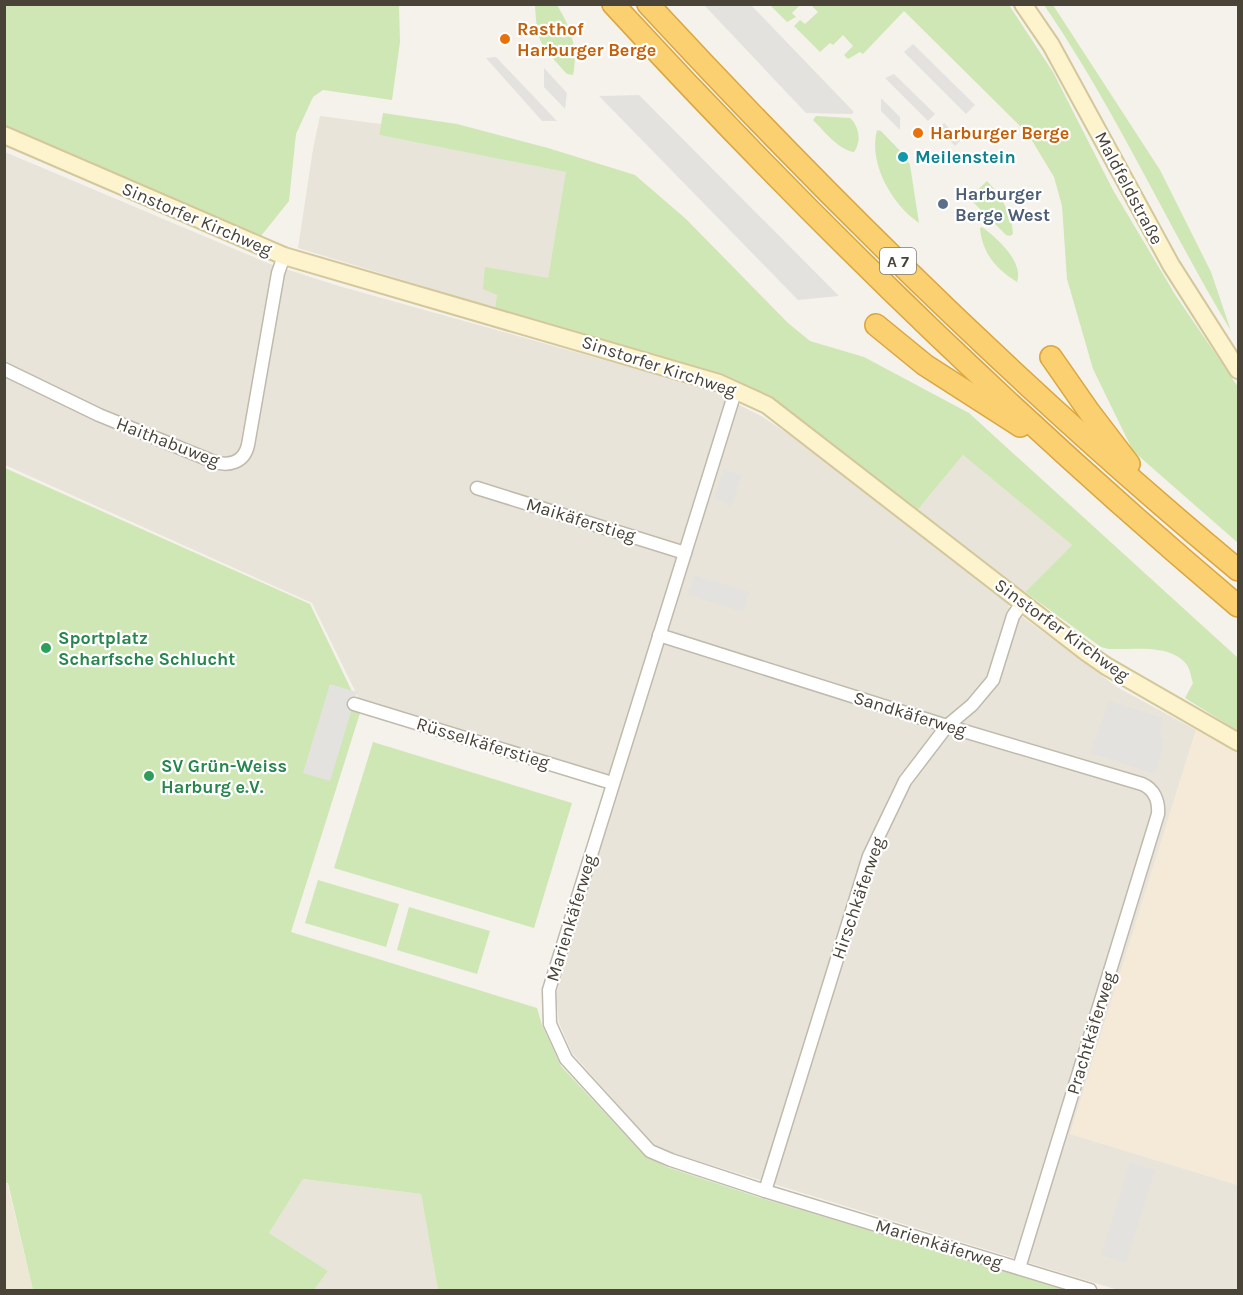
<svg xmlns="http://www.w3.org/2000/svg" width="1243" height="1295" viewBox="0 0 1243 1295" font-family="Karla,sans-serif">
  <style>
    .residential { fill: #e9e4d9 }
    .commercial { fill: #f5e9d7 }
    .education { fill: #ede7d5 }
    .green { fill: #cfe7b5 }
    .parking { fill: #e4e2df }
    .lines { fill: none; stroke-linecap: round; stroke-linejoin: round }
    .street-casing { stroke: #c0baad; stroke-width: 15 }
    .secondary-casing { stroke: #d3c79b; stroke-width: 20 }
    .highway-casing { stroke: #daa640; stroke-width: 24 }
    .street { stroke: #fff; stroke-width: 12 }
    .secondary { stroke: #fdf3cc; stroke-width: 16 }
    .highway { stroke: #fad071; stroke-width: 21 }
    .food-dot { fill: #e8710a; stroke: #fff; stroke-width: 2 }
    .culture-dot { fill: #0f9aa8; stroke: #fff; stroke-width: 2 }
    .service-dot { fill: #5c6f8a; stroke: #fff; stroke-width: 2 }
    .leisure-dot { fill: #2e9e5b; stroke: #fff; stroke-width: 2 }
    .labels { text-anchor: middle; stroke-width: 4.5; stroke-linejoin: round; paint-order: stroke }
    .shield { fill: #fff; stroke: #807b74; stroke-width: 1.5 }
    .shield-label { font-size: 16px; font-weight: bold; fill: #494338 }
    .food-label { font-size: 18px; font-weight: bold; fill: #c56008; stroke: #fff; text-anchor: start }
    .culture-label { font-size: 18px; font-weight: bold; fill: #0d838f; stroke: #fff; text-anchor: start }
    .street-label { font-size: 18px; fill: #494338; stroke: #fff }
    .service-label { font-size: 18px; font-weight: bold; fill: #4e5e75; stroke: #fff; text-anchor: start }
    .leisure-label { font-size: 18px; font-weight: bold; fill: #27864d; stroke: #fff; text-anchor: start }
  </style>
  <rect width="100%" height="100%" fill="#f5f2eb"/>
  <g class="residential">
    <polygon points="320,116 381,124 379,135 567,172 548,278 497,295 495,308 298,248 313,149"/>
    <polygon points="5,152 270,264 342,287 708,389 763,417 851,477 916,512 963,455 1072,545 1025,592 1008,606 1117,687 1196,730 1070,1134 1238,1185 1238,1290 1118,1290 656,1148 572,1053 559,1023 556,995 621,779 359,699 312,603 5,465"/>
    <polygon points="303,1179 421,1194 438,1290 314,1290 328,1271 269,1233"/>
  </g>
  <polygon class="commercial" points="1196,730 1238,753 1238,1185 1070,1134"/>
  <polygon class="education" points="7,1182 33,1290 5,1290 4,1183"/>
  <g class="green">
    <polygon points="5,5 399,5 400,42 392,100 323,90 313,97 296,134 289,201 261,236 5,126"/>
    <path d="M 535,5 L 557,5 C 570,26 579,49 573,75 L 567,74 C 541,45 537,45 535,5 Z"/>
    <polygon points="770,5 800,5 792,13 796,17 787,22"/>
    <polygon points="811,5 1009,5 1053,72 1113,190 1176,296 1238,387 1238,543 1133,451 1093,369 1067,279 1062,206 1054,177 1028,134 904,11 863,54 860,52 848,59 844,55 853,46 843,35 833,45 830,43 820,52 794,26 800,20 805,24 818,12"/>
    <path d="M 1044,5 L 1053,5 L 1160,170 L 1211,272 L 1231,331 C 1166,223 1115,108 1044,5 Z"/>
    <path d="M 383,113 L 457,124 L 548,148 L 635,175 L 686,219 L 788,323 L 810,341 L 864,357 L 969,413 L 1238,658 L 1238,731 L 1185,698 L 1193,683 C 1191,677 1190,669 1187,665 C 1171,643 1133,650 1109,649 L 1101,647 L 1025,592 L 1072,545 L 963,455 L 916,512 L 764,393 L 725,375 L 495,308 L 497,295 L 483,289 L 485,267 L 548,278 L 566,172 L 379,135 Z"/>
    <path d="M 816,116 L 850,118 C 859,126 862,142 854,152 C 839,150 824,131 813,120 Z"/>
    <path d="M 877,130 L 881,131 L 905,156 L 910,165 L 919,223 C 892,205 868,163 877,130 Z"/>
    <path d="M 987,181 C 1001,195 1012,214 1013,234 L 1010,236 L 1006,235 L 969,198 Z"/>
    <path d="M 982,227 C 997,238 1024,262 1017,282 C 996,269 982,253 980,228 Z"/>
    <polygon points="5,468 310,604 361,710 291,932 537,1008 542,1025 561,1066 644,1155 667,1167 764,1199 1068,1290 438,1290 421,1194 303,1179 269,1233 328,1271 314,1290 33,1290 8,1183 5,1183"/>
    <polygon points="373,742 572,803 534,928 334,868"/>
    <polygon points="318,880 399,904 386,947 305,923"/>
    <polygon points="409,907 490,931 477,974 397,950"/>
  </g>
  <g class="parking">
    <polygon points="704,5 751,5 854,112 852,114 806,113"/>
    <polygon points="913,44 975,105 966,114 904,52"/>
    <polygon points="496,57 557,121 542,121 486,58"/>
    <polygon points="544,68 567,93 565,109 544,87"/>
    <polygon points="894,74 935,114 928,121 885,78"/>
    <polygon points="639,95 839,296 798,300 599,96"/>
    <polygon points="881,98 900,117 900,130 881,111"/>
    <polygon points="944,123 961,140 955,146 938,129"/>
    <polygon points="724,469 742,475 731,506 714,499"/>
    <polygon points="694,575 749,592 743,612 688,595"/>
    <polygon points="330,684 357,692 330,781 303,773"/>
    <polygon points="1109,701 1163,718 1160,733 1164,744 1155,774 1090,753"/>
    <polygon points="1130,1162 1155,1170 1126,1263 1101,1255"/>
  </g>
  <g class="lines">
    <defs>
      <g id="street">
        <path d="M 4,369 L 99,415 L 212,461 C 228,467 244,463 248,445 L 278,273 L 284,256"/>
        <polyline points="736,389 549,990 550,1024 566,1059 650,1151 671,1160 765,1191 1090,1290"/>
        <polyline points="477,488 685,553"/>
        <path d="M 659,635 L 947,726 L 1142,784 C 1154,789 1159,801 1158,814 L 1019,1268"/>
        <polyline points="354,704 612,783"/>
        <polyline points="765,1191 869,856 905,781 947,726 972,705 993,680 1013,616 1022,603"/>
      </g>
      <g id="secondary">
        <polyline points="1023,4 1051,45 1171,265 1238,370"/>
        <polyline points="4,135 284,256 719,383 767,405 1086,652 1106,666 1238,742"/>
      </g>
      <g id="highway">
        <path d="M 613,4 C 809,217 1017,419 1238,606"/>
        <path d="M 648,4 C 833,204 1029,396 1238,570"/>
        <polyline points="876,325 925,365 1020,426"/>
        <polyline points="1051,357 1090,413 1129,464"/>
      </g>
    </defs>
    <use href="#street" class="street-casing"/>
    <use href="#secondary" class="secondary-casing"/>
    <use href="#highway" class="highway-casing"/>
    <use href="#street" class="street"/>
    <use href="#secondary" class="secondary"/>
    <use href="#highway" class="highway"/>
  </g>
  <g class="food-dot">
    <circle cx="505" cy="39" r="6"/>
    <circle cx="918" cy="133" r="6"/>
  </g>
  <circle class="culture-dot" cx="903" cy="157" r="6"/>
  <circle class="service-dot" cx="943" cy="204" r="6"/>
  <g class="leisure-dot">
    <circle cx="46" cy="648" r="6"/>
    <circle cx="149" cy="776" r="6"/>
  </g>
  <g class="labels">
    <rect class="shield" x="880" y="248" width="36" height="26" rx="4.5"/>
    <g class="shield-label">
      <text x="898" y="267">A 7</text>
    </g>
    <g class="food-label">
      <text x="517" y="35">Rasthof<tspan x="517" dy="21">Harburger Berge</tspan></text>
      <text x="930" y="139">Harburger Berge</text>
    </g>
    <g class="culture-label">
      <text x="915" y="163">Meilenstein</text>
    </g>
    <g class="street-label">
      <text transform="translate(1129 188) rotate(62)" y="6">Maldfeldstraße</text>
      <text transform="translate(197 219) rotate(23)" y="6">Sinstorfer Kirchweg</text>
      <text transform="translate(659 366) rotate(18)" y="6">Sinstorfer Kirchweg</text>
      <text transform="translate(168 442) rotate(21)" y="6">Haithabuweg</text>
      <text transform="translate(581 520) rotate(17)" y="6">Maikäferstieg</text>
      <text transform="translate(1062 630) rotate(36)" y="6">Sinstorfer Kirchweg</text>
      <text transform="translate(910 714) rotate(17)" y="6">Sandkäferweg</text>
      <text transform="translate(483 743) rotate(17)" y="6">Rüsselkäferstieg</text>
      <text transform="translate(858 898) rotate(-71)" y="6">Hirschkäferweg</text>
      <text transform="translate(571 918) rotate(-73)" y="6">Marienkäferweg</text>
      <text transform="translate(1091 1033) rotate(-73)" y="6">Prachtkäferweg</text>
      <text transform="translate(939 1244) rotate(17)" y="6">Marienkäferweg</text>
    </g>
    <g class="service-label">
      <text x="955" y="200">Harburger<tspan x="955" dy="21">Berge West</tspan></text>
    </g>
    <g class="leisure-label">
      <text x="58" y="644">Sportplatz<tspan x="58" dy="21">Scharfsche Schlucht</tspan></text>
      <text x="161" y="772">SV Grün-Weiss<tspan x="161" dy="21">Harburg e.V.</tspan></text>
    </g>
  </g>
  <rect width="1243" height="1295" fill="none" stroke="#494338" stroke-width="12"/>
</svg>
